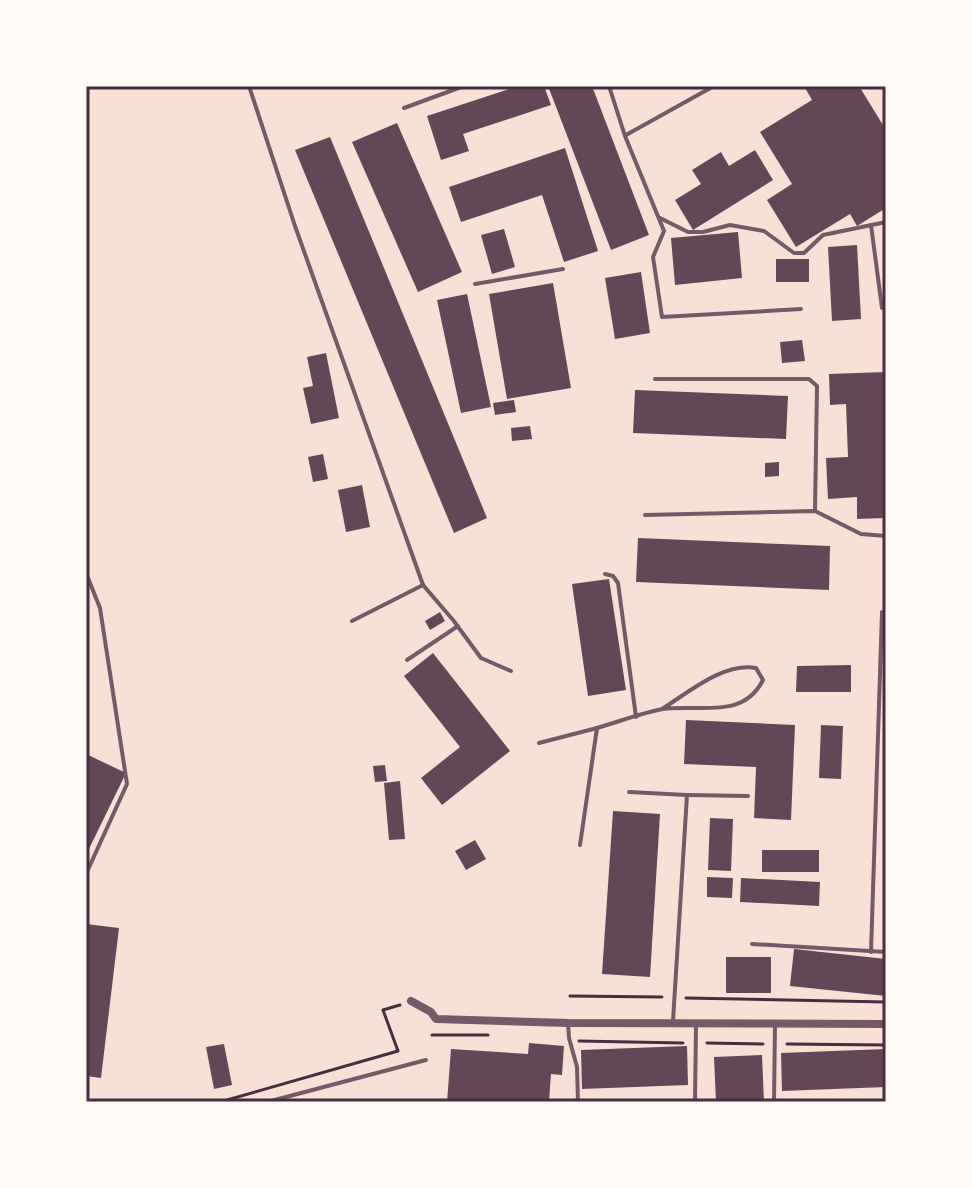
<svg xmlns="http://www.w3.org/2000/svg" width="972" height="1188" viewBox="0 0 972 1188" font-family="'Roboto Serif',serif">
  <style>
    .building { fill: #644757 }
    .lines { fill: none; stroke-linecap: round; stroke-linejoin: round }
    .path { stroke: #4a2c40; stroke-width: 3 }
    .service { stroke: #755966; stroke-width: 4 }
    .minor { stroke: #755966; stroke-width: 8 }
    .neatline { fill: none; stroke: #4a2c40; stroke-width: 3 }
  </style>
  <rect width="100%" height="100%" fill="#f7e1d7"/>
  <g class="building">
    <polygon points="518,86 544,86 551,105 463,134 469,151 441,160 427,116"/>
    <polygon points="548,86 592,86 649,235 611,250"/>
    <polygon points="804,86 859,86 886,130 886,208 857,226 850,214 796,247 767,200 792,184 760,132 812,100"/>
    <polygon points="397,123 462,272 418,292 352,142"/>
    <polygon points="330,137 487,518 454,533 295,150"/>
    <polygon points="565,148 598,251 564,262 542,195 461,222 449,187"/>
    <polygon points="755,150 773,180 693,230 675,200 701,184 692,170 721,152 729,166"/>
    <polygon points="504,229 515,267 492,274 481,235"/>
    <polygon points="738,232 742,278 675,285 671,238"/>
    <polygon points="857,245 861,319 832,321 828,247"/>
    <rect x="776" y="259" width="33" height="23"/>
    <polygon points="641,272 650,333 615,339 605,278"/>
    <polygon points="553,283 571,388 507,399 489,294"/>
    <polygon points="467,294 491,407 461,413 437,300"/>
    <polygon points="802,340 805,361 782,363 780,342"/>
    <polygon points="326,353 339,418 311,424 303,388 313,386 307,357"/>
    <polygon points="886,372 886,518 857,519 857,497 828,499 826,458 848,457 846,404 830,405 829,374"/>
    <polygon points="635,390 788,396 786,439 633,433"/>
    <polygon points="514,400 516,412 495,415 493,403"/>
    <polygon points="530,426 532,439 512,441 511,428"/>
    <polygon points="323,454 328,479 313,482 308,457"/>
    <polygon points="779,462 779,476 765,477 765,463"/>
    <polygon points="362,485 370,527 346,532 338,490"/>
    <polygon points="638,538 830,546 829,590 636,582"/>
    <polygon points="609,579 626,690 588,696 572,584"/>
    <polygon points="440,612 445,621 430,630 425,621"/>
    <polygon points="433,653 510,751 442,805 421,778 460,747 404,676"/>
    <polygon points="851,665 851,692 796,692 797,666"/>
    <polygon points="686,720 795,725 791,820 754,818 756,767 684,764"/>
    <polygon points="821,725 843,726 841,779 819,778"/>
    <polygon points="86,754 126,773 86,855"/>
    <polygon points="385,765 387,781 375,782 373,766"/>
    <polygon points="400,781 405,839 389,840 384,783"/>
    <polygon points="613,811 660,814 650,977 602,974"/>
    <polygon points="710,818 733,819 731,871 708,870"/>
    <polygon points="475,840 486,859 466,870 455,851"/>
    <rect x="762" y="850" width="57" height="22"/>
    <polygon points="707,877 733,878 732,898 707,897"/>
    <polygon points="741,878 820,882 819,906 740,902"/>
    <polygon points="86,924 119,928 101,1078 86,1076"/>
    <polygon points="794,949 886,959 886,996 790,986"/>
    <rect x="726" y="957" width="45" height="36"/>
    <polygon points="529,1043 564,1046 562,1075 551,1074 549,1102 447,1102 451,1049 528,1054"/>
    <polygon points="224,1044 232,1085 214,1089 206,1047"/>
    <polygon points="687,1046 688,1085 582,1089 581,1050"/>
    <polygon points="886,1049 886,1087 782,1091 781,1053"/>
    <polygon points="762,1055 764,1102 716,1102 714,1057"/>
  </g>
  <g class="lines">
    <g class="path">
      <polyline points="570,996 662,997"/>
      <polyline points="686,998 886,1002"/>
      <polyline points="432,1035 488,1035"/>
      <polyline points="579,1041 683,1043"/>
      <polyline points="707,1043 763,1044"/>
      <polyline points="787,1044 886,1045"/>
      <polyline points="220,1102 398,1051 383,1010 400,1005"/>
    </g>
    <g class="service">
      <polyline points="249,86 295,226 423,585"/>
      <polyline points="609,86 625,136 664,231 653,257 662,317 801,309"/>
      <polyline points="404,108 464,86"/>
      <polyline points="626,135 714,86"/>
      <polyline points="660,218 688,232 703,232 730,225 764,231 794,253 804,253 823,235 886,222"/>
      <polyline points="871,225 882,308 886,307"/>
      <polyline points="475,284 563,269"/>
      <polyline points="655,379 809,379 817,386 815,511"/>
      <polyline points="645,515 815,511 861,534 886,536"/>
      <polyline points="86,573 100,608 127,784 86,874"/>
      <polyline points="605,574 613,576 618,583 636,717"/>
      <polyline points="352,621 423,585 453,620 481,658 511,671"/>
      <polyline points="407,660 458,626"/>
      <polyline points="539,743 597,728"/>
      <polyline points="629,792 687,795 673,1021"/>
      <polyline points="687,795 748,796"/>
      <path d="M 580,845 L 597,728 C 618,722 641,713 663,709 C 700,704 743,720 763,680 L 756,668 C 724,662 689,692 662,709"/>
      <polyline points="752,944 886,952"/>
      <polyline points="871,952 882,612"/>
      <polyline points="568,1023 569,1038 577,1067 578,1102"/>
      <polyline points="267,1102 426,1060"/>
      <polyline points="695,1102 696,1024"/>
      <polyline points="774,1102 775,1024"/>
    </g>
    <polyline class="minor" points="411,1001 431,1012 436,1019 568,1023 886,1024"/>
  </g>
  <rect width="972" height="1188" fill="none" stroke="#fffaf5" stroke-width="176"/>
  <rect x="88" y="88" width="796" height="1012" class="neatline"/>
</svg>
